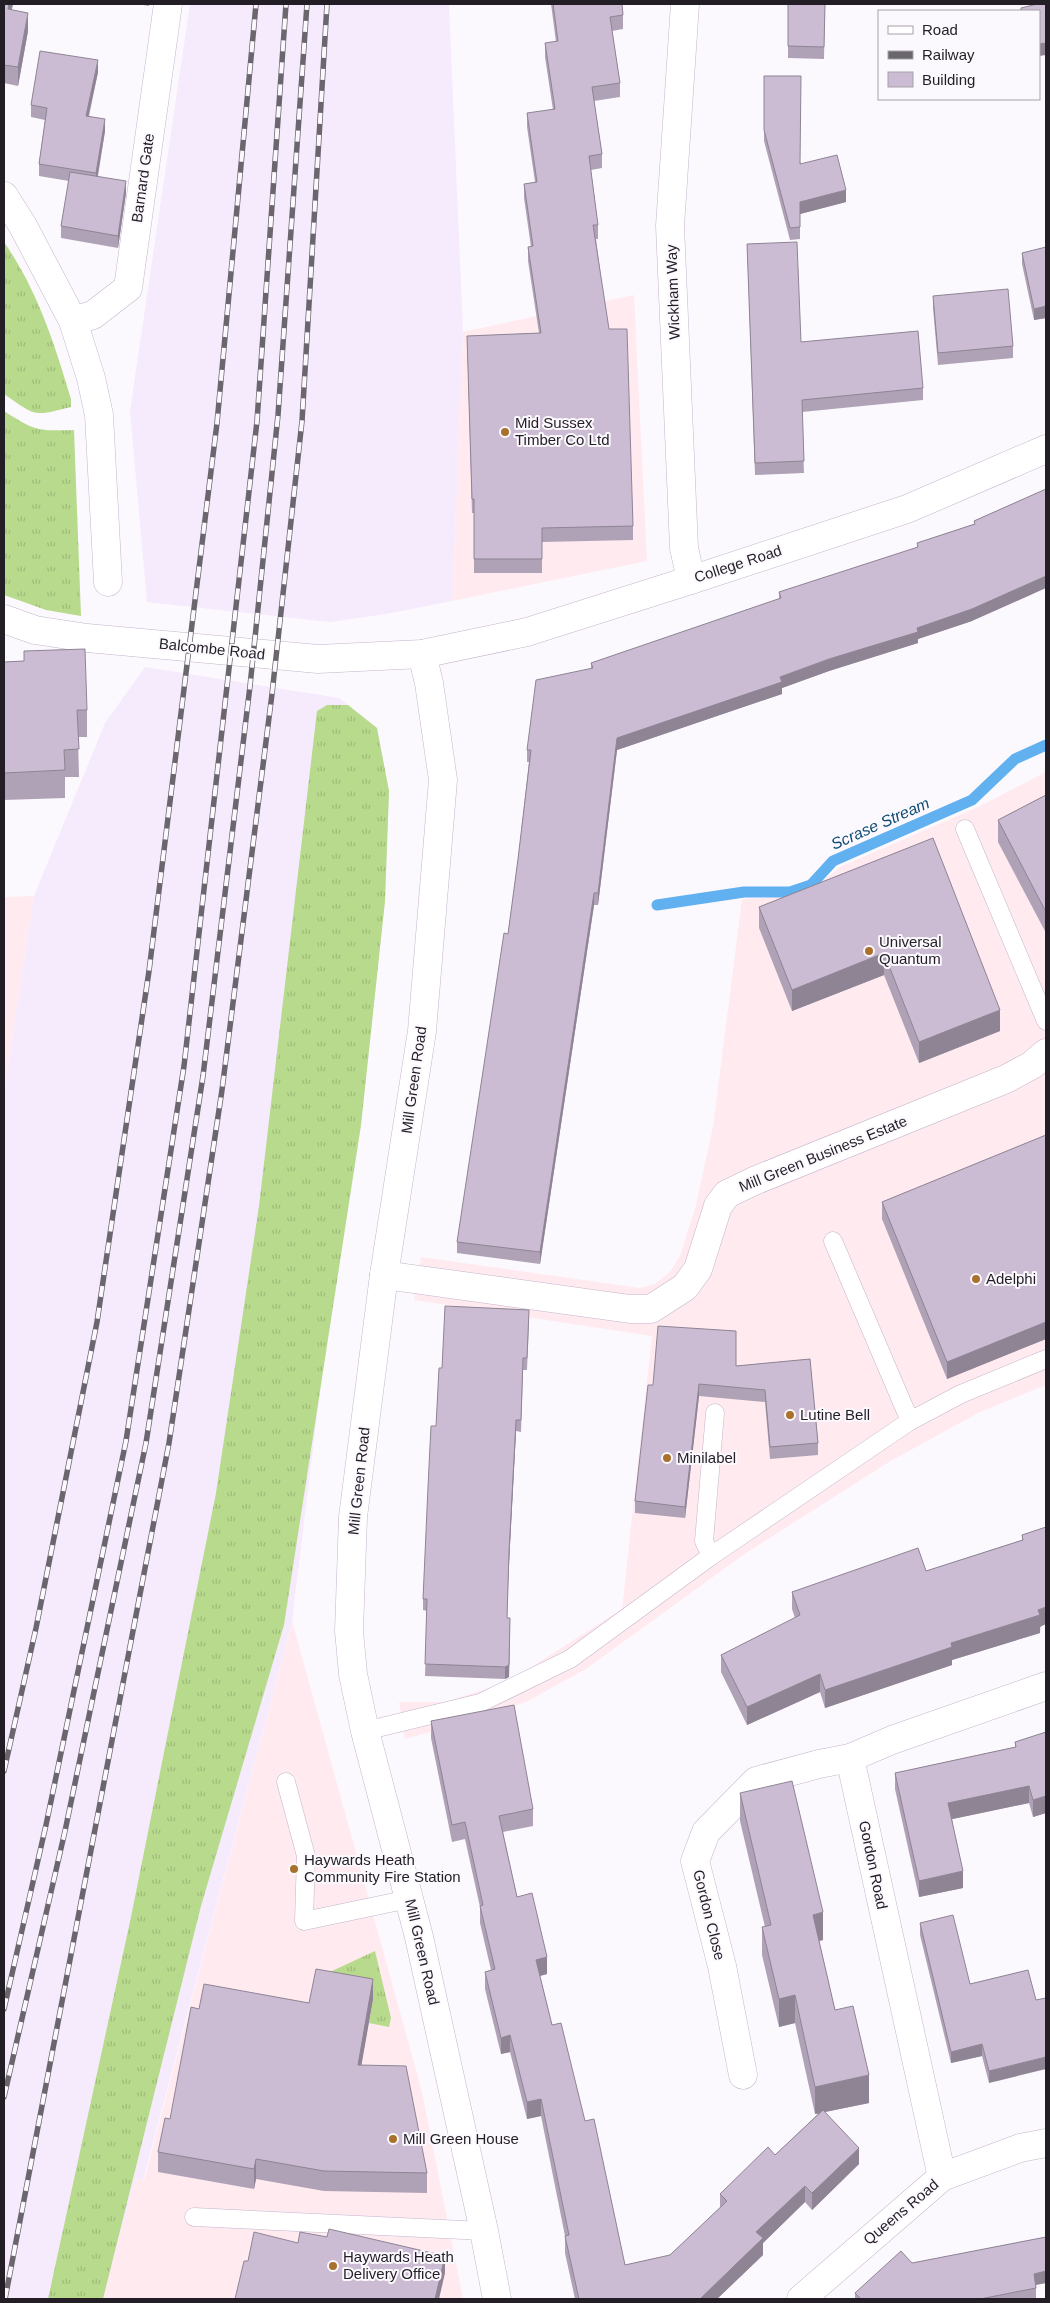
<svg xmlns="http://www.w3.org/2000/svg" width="1050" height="2303" viewBox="0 0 1050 2303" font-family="Helvetica,sans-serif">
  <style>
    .commercial { fill: #ffeaf0 }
    .built { fill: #f6eafd }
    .grass { fill: url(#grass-tufts) }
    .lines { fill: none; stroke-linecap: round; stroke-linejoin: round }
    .stream { stroke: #61b0ef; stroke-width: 11 }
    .service-casing { stroke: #c4b5cd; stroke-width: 19 }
    .minor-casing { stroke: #c4b5cd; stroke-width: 29 }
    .tertiary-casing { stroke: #c4b5cd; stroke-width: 29 }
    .service { stroke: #fff; stroke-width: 18 }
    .minor { stroke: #fff; stroke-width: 28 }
    .tertiary { stroke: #fff; stroke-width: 28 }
    .rail-casing { stroke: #6b666e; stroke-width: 5.5 }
    .rail { stroke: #fcf9fe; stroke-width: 4; stroke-dasharray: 11; stroke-linecap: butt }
    .wall { fill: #afa2b6 }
    .shaded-wall { fill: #8e8494 }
    .building { fill: #cbbcd4; stroke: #8e8494 }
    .poi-dot { fill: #a8712d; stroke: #fcf9fe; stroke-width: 2 }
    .labels { text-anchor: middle; stroke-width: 4; stroke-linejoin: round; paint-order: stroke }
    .street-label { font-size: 15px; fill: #231d26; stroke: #fcf9fe }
    .poi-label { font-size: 15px; fill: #231d26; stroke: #fcf9fe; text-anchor: start }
    .water-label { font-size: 16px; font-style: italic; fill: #0f4b74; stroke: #fcf9fe }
  </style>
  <defs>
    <pattern id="grass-tufts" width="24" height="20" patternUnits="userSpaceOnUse" patternTransform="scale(1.25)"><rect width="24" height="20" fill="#b8da8c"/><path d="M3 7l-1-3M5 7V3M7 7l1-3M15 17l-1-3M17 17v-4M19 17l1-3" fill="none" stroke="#9ebb79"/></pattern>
  </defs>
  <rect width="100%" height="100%" fill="#fcf9fe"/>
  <g class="commercial">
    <polygon points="634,295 647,561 452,601 463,332"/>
    <polygon points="1046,772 1046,1385 980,1412 889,1462 746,1553 586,1669 526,1702 473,1720 405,1739 399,1702 445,1702 508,1682 622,1609 652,1336 414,1300 421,1257 640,1288 655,1284 669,1273 680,1256 696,1205 713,1127 742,899 804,896 840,867 978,807"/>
    <polygon points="34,896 4,1093 4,897"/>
    <polygon points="292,1621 422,2092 463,2299 102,2299 136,2178 144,2180"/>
  </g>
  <g class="built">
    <polygon points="190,4 449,4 463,332 452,601 386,614 330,622 147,602 130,411"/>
    <polygon points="145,667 339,698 377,728 389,791 385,901 361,1125 326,1342 292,1621 143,2180 136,2178 102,2299 4,2299 4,1093 34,896 105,723"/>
  </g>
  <g class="grass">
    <path d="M 4,242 C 37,289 55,345 71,399 L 71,407 C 32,417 36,416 4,394 Z"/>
    <path d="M 4,411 C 35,431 37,431 74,430 L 81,616 L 46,610 L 4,595 Z"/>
    <polygon points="327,705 348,705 377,728 389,791 385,901 361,1125 284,1625 201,1906 103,2299 48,2299 131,1917 216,1493 259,1206 317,711"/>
    <polygon points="375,1951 391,2018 389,2027 369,2023 373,1999 317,1978"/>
  </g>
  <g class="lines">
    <polyline class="stream" points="657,905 744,892 790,892 811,885 833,861 972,800 1015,759 1046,745"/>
    <defs>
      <g id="service">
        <polyline points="965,829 1046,1021"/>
        <polyline points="833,1241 910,1421"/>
        <polyline points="711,1556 704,1541 715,1413"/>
        <polyline points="365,1731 480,1703 570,1659 711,1556 910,1421 961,1394 1046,1359"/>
        <polyline points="286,1782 306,1856 304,1921 409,1899"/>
        <polyline points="194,2217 484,2231"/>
      </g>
      <g id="minor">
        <polyline points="685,4 670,226 684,548 691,580"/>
        <polyline points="4,196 23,226 73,321 91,378 99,415 108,582"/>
        <polyline points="73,321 93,315 128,288 168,4"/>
        <polyline points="384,1275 630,1309 651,1309 685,1287 698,1269 718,1206 727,1194 754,1181 1006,1079 1032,1065 1046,1053"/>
        <polyline points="743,2075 722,1966 695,1861 706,1832 756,1781 819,1764 850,1758"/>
        <polyline points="942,2177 850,1758 892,1740 1046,1686"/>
        <polyline points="801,2299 942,2177 1020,2148 1046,2143"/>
      </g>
      <g id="tertiary">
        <polyline points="4,619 35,630 87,638 318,659 422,654 527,632 691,580 907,509 1046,449"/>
        <polyline points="422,654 429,683 443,780 422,1031 384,1275 353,1517 349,1631 353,1674 365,1731 419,1937 484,2231 497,2299"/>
      </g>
    </defs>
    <use href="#service" class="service-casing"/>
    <use href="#minor" class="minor-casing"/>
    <use href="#tertiary" class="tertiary-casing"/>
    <use href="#service" class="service"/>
    <use href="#minor" class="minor"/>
    <use href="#tertiary" class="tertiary"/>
    <defs>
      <g id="rail">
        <polyline points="4,1771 36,1628 97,1322 149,971 217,423 256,4"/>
        <polyline points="4,2009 46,1825 126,1441 184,1066 257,421 286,4"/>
        <polyline points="4,2097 65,1831 146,1443 203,1076 250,686 278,415 307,4"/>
        <polyline points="5,2299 169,1443 222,1090 272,694 302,421 327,4"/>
      </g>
    </defs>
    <use href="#rail" class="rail-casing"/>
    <use href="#rail" class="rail"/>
  </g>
  <g class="wall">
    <polygon points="4,4 13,4 11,10 28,31 18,86 4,83"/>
    <polygon points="137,4 149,4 149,6"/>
    <polygon points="551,4 622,4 623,15 623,29 612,31 620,83 620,97 594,101 602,154 602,168 591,170 598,225 598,239 596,239 633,526 633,540 542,542 542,573 474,573 474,513 472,513 467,336 539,333 528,261 528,247 531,247 524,198 524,184 535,182 527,127 527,113 553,110 545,57 545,43 556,42"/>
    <polygon points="788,4 825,4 824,59 788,58"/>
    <polygon points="98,72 89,116 105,131 98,176 126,193 118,248 61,238 61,226 69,181 39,176 39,164 45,120 31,117 31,105"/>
    <polygon points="764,76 801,164 846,202 800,214 800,239 790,240 764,141"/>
    <polygon points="747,244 801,342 923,388 923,400 802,412 804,473 755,475"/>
    <polygon points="1046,247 1046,318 1034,320 1022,264 1022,253"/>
    <polygon points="933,296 1013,346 1013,358 938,365 933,308"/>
    <polygon points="1046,489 972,621 918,639 918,643 829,671 782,688 782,694 617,750 598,905 594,905 540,1264 457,1253 457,1242 508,934 518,859 529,762 527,762 527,750 591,668 591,663 779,599 779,592 917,548 917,543 974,524 974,521"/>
    <polygon points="24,651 87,710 87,737 78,737 79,777 65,777 65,798 4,800 4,662 24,661"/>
    <polygon points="1046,795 1046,933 998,842 998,820"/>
    <polygon points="933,838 1000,1031 919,1063 884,975 792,1011 759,928 759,907"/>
    <polygon points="1046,1135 1046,1339 947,1379 882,1219 882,1202"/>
    <polygon points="529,1322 527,1370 523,1370 521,1432 516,1431 509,1564 507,1618 510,1630 509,1677 505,1679 425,1676 427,1611 423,1610 423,1599 442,1368"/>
    <polygon points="810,1359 818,1443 818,1455 770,1459 765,1402 699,1396 685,1518 635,1513 635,1501 653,1385 736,1366"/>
    <polygon points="1046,1527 1040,1633 952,1660 952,1665 825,1708 820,1692 747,1725 721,1672 721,1655 795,1618 792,1609 792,1592 926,1571 1022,1540 1022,1535"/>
    <polygon points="431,1721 533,1809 533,1826 503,1832 517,1897 547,1974 540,1976 552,2025 585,2121 625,2265 670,2255 720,2208 720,2194 775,2155 818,2114 815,2114 795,2023 779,2027 762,1955 762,1927 765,1927 740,1821 740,1793 823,1940 819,1941 835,2010 869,2103 825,2112 859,2164 812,2210 805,2202 763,2243 763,2255 717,2299 575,2299 565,2253 565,2236 541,2116 527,2119 510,2052 501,2054 485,1989 485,1972 491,1970 480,1923 480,1907 465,1839 452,1842 431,1738"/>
    <polygon points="1046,1732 1046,1813 1033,1817 1029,1803 952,1819 963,1888 919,1897 895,1789 895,1773 1015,1747 1015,1742"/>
    <polygon points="920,1923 970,1984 1028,1970 989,2083 982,2056 951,2063 920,1935"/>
    <polygon points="373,1999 361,2065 427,2173 427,2193 324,2191 256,2179 254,2189 158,2172 158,2152 170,2119 199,2009"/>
    <polygon points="1046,2237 1046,2283 1036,2285 1036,2299 855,2299 855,2293 912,2263"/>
  </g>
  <g class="shaded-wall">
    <polygon points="9,4 13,4 8,28 8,9"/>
    <polygon points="28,13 28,31 18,86 18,67"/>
    <polygon points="1046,43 1046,55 1039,56 1039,44"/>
    <polygon points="98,60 98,72 86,127 86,116"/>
    <polygon points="105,119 105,131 96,185 96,173"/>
    <polygon points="126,181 126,193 118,248 118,236"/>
    <polygon points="846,190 846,202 800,214 800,239 800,202"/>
    <polygon points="1046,306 1046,318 1034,320 1034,309"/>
    <polygon points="1046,576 1046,588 972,621 918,639 918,643 829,671 782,688 782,694 617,750 598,905 598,893 617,738 780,677 917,628"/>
    <polygon points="594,893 594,905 540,1264 540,1252"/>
    <polygon points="884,953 884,975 792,1011 792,990"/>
    <polygon points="1000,1010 1000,1031 919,1063 919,1042"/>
    <polygon points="1046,1322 1046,1339 947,1379 947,1362"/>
    <polygon points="699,1384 699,1396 685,1518 685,1507"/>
    <polygon points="516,1420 516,1431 509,1564 509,1552"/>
    <polygon points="1046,1607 1046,1624 1040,1627 1040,1633 952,1660 952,1665 825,1708 825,1690"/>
    <polygon points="510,1618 509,1677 505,1679 505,1667"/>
    <polygon points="820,1674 820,1692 747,1725 747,1707"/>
    <polygon points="1029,1786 1029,1803 948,1820 948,1803"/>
    <polygon points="1046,1796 1046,1813 1033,1817 1033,1800"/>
    <polygon points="963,1871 963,1888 919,1897 919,1881"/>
    <polygon points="823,1912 823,1940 813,1942 813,1915"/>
    <polygon points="547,1957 547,1974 536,1977 536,1960"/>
    <polygon points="373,1979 373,1999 358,2085 358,2065"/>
    <polygon points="795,1995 795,2023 779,2027 779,1999"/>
    <polygon points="510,2035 510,2052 501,2054 501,2038"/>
    <polygon points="982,2044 982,2056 951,2063 951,2052"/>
    <polygon points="1046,2057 1046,2069 989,2083 989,2071"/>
    <polygon points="869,2075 869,2103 815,2114 815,2087"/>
    <polygon points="541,2099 541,2116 527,2119 527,2102"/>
    <polygon points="859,2148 859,2164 812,2210 812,2193"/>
    <polygon points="256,2159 256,2179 254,2189 254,2169"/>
    <polygon points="805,2186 805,2202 763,2243 763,2255 717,2299 698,2299 756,2232"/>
    <polygon points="445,2256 445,2273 439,2299 435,2299"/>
    <polygon points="1046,2271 1046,2283 1034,2285 1034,2274"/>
  </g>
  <g class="building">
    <polygon points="4,4 9,4 8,9 28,13 18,67 4,65"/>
    <polygon points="553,4 622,4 623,15 610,17 620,83 592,87 602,154 589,156 598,225 593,225 609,329 627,329 633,526 542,528 542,559 474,559 474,499 472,499 467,336 541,333 528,247 533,246 524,184 537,182 527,113 555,109 545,43 558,41"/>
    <polygon points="788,4 825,4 824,47 788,46"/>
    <polygon points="1037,4 1046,4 1046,43 1039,44 1039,11 1021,11 1021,8"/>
    <polygon points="40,51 98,60 86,116 105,119 96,173 39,164 47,108 31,105"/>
    <polygon points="764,76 801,76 800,164 837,155 846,190 800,202 800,227 790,228 764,130"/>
    <polygon points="70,172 126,181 118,236 61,226"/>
    <polygon points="797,242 801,342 918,331 923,388 802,400 804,461 755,463 747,244"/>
    <polygon points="1046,247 1046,306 1034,309 1022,253"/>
    <polygon points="1008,289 1013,346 938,353 933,296"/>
    <polygon points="1046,489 1046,576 972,609 917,628 918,632 829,659 780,677 782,682 617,738 598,893 594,893 540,1252 457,1242 504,933 508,934 518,859 531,750 527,750 536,680 593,668 591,663 781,598 779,592 918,547 917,543 975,524 974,521"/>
    <polygon points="85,649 87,710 77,710 79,749 64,750 65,770 4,773 4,662 24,661 24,651"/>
    <polygon points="1046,795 1046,912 998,820"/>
    <polygon points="933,838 1000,1010 919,1042 884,953 792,990 759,907"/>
    <polygon points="1046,1135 1046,1322 947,1362 882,1202"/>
    <polygon points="445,1306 529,1310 527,1358 523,1358 521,1420 516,1420 509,1552 507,1618 510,1618 509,1665 505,1667 425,1664 427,1599 423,1599 428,1487 431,1426 436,1426 439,1368 442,1368"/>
    <polygon points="658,1326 736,1331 736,1366 810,1359 818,1443 770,1447 765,1390 699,1384 685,1507 635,1501 648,1385 653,1385"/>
    <polygon points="1046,1527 1046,1607 1038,1610 1040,1615 951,1643 952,1647 825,1690 820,1674 747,1707 721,1655 800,1615 792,1592 918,1548 926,1571 1023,1540 1022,1535"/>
    <polygon points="514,1705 533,1809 499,1816 517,1897 532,1893 547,1957 536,1960 552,2025 561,2023 585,2121 594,2119 625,2265 670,2255 727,2201 720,2194 768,2147 775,2155 823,2110 859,2148 812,2193 805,2186 756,2232 763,2238 700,2299 579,2299 565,2236 569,2235 541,2099 527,2102 510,2035 501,2038 485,1972 495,1969 480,1906 483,1905 465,1822 452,1825 431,1721"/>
    <polygon points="1046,1732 1046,1796 1033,1800 1029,1786 948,1803 963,1871 919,1881 895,1773 1016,1747 1015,1742"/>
    <polygon points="792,1781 823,1912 813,1915 835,2010 853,2006 869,2075 815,2087 795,1995 779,1999 762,1927 771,1925 740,1793"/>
    <polygon points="953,1915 970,1984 1028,1970 1036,2000 1046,1998 1046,2057 989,2071 982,2044 951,2052 920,1923"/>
    <polygon points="316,1969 373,1979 358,2065 406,2066 427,2173 324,2171 256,2159 254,2169 158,2152 165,2118 170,2119 191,2007 199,2009 204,1984 309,2003"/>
    <polygon points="329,2229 445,2256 435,2299 235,2299 244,2261 248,2261 254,2232 298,2243 300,2232 327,2237"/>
    <polygon points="1046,2237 1046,2271 1034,2274 1036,2288 980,2299 861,2299 855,2293 901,2251 912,2263"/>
  </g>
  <g class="poi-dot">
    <circle cx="505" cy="432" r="5"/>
    <circle cx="869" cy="951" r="5"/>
    <circle cx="976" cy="1279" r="5"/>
    <circle cx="790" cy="1415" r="5"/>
    <circle cx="667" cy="1458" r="5"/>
    <circle cx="294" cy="1869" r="5"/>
    <circle cx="393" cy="2139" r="5"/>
    <circle cx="333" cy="2266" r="5"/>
  </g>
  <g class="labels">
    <g class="street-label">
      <text transform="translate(143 178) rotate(-82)" y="5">Barnard Gate</text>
      <text transform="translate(673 292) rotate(-92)" y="5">Wickham Way</text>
      <text transform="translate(738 564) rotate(-18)" y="5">College Road</text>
      <text transform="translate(212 649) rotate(6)" y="5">Balcombe Road</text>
      <text transform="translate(414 1080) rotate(-82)" y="5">Mill Green Road</text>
      <text transform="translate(823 1154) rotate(-22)" y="5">Mill Green Business Estate</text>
      <text transform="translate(359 1481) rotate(-84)" y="5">Mill Green Road</text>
      <text transform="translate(873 1865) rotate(78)" y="5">Gordon Road</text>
      <text transform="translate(709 1915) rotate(76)" y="5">Gordon Close</text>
      <text transform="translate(422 1952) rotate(77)" y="5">Mill Green Road</text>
      <text transform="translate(901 2212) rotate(-40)" y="5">Queens Road</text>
    </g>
    <g class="poi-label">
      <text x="515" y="428">Mid Sussex<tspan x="515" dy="17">Timber Co Ltd</tspan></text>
      <text x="879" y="947">Universal<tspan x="879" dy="17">Quantum</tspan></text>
      <text x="986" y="1284">Adelphi</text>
      <text x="800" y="1420">Lutine Bell</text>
      <text x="677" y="1463">Minilabel</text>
      <text x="304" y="1865">Haywards Heath<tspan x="304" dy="17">Community Fire Station</tspan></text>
      <text x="403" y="2144">Mill Green House</text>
      <text x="343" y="2262">Haywards Heath<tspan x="343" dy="17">Delivery Office</tspan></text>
    </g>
    <g class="water-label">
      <text transform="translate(880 823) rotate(-24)" y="6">Scrase Stream</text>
    </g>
  </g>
  <rect width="1050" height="2303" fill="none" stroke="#231d26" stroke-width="10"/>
  <rect x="878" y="10" width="162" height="90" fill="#fcf9fe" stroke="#a5a1a8"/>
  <rect x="888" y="26" width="25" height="8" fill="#ffffff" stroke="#a5a1a8"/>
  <text x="922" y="35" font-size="15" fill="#231d26">Road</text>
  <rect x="888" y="51" width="25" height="8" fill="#6b666e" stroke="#a5a1a8"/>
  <text x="922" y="60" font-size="15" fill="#231d26">Railway</text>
  <rect x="888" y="72" width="25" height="15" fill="#cbbcd4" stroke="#a5a1a8"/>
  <text x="922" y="85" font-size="15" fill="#231d26">Building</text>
</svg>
